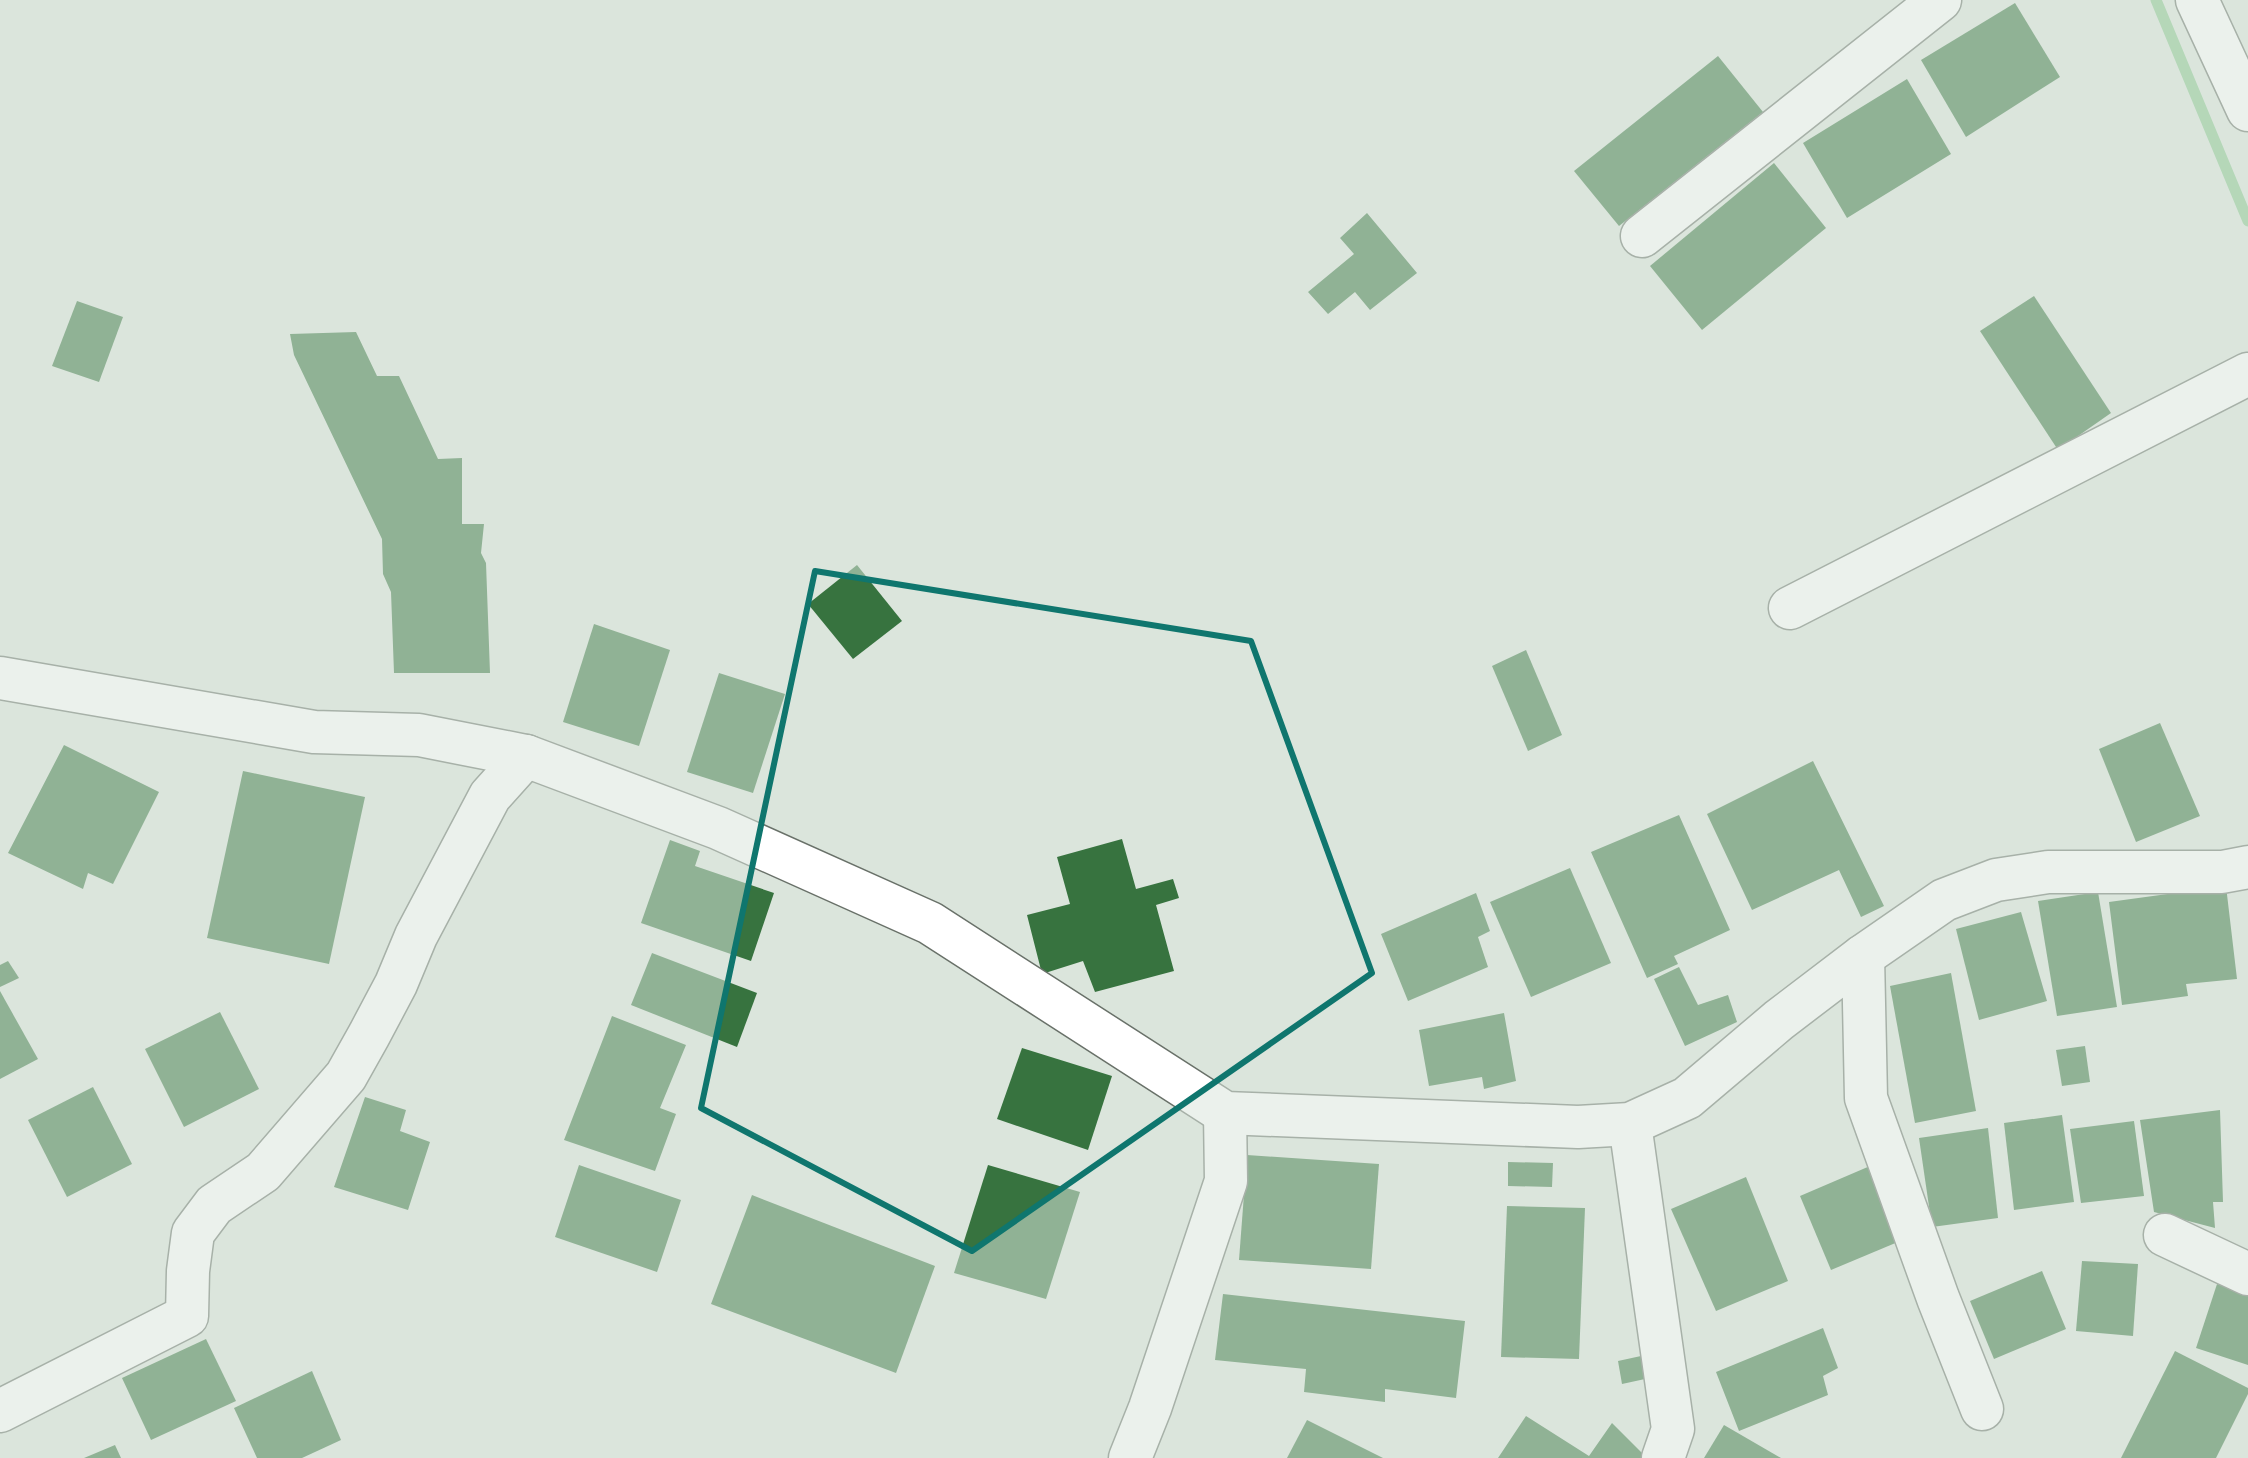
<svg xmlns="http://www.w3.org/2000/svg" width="2248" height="1458" viewBox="0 0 2248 1458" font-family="Rubik,sans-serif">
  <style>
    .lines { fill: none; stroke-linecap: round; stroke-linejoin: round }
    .stream { stroke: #87c58d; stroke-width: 11 }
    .building { fill: #37733f }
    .minor-casing { stroke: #697169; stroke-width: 45 }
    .minor { stroke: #fff; stroke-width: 42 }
    .marked { fill: none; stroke: #0f766e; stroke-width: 6; stroke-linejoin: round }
  </style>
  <rect width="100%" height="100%" fill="#dbe5dc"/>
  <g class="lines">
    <polyline class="stream" points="2156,0 2248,221"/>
  </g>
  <g class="building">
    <polygon points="2015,3 2060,77 1966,137 1921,60"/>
    <polygon points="1718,56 1763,112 1619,226 1574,171"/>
    <polygon points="1907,79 1951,154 1847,218 1803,143"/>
    <polygon points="1774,163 1826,228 1702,330 1650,266"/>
    <polygon points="1367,213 1417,273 1370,310 1355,292 1328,314 1308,292 1354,254 1340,238"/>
    <polygon points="2034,296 2111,413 2058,450 1980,331"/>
    <polygon points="77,301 123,317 99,382 52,366"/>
    <polygon points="356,332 377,376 399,376 438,459 462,458 462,524 484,524 481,553 486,563 490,673 394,673 391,592 383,574 382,539 294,355 290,334"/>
    <polygon points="857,565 902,621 853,659 808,604"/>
    <polygon points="594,624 670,650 639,746 563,722"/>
    <polygon points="1526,650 1562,735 1528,751 1492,666"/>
    <polygon points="719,673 785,694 753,793 687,772"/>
    <polygon points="2160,723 2200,816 2136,842 2099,749"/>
    <polygon points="64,745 159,792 113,884 88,873 83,889 8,853"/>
    <polygon points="1813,761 1884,906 1861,917 1839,870 1752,910 1707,814"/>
    <polygon points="243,771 365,797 329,964 207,938"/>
    <polygon points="1679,815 1730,930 1674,956 1678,964 1647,978 1591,852"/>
    <polygon points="1122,839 1136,889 1173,879 1179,898 1156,905 1174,971 1095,992 1083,961 1042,974 1027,915 1070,904 1057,857"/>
    <polygon points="670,840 700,851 695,866 774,893 751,961 641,923"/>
    <polygon points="1570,868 1611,963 1531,997 1490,902"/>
    <polygon points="2226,886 2237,979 2186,984 2188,996 2122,1005 2109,902"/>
    <polygon points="2098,892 2117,1007 2057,1016 2038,901"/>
    <polygon points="1476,893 1490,931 1478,937 1488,967 1408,1001 1381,934"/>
    <polygon points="2021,912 2047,1001 1979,1020 1956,929"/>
    <polygon points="652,953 757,993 737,1047 631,1005"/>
    <polygon points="8,961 19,978 0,987 0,965"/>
    <polygon points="1679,967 1698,1005 1728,995 1737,1022 1685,1046 1654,979"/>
    <polygon points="1951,973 1976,1111 1915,1123 1890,986"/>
    <polygon points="0,991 38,1059 0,1079"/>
    <polygon points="220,1012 259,1089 184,1127 145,1049"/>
    <polygon points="1504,1013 1516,1081 1484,1089 1482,1077 1429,1086 1419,1030"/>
    <polygon points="612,1016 686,1045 660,1108 676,1114 655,1171 564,1140"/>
    <polygon points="2085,1046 2090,1082 2062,1086 2056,1050"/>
    <polygon points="1022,1048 1112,1076 1088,1150 997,1119"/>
    <polygon points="93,1087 132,1164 67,1197 28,1120"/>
    <polygon points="365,1097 406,1110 400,1131 430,1142 408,1210 334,1187"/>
    <polygon points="2220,1110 2223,1202 2213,1202 2215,1228 2154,1212 2140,1120"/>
    <polygon points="2062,1115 2074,1202 2014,1210 2004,1123"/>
    <polygon points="2134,1121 2144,1196 2081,1203 2070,1129"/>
    <polygon points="1988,1128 1998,1218 1932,1227 1919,1138"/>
    <polygon points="1247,1155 1379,1164 1371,1269 1239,1260"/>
    <polygon points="1508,1162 1553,1163 1552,1187 1508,1186"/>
    <polygon points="1877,1163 1905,1239 1831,1270 1800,1196"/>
    <polygon points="579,1165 681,1200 657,1272 555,1237"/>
    <polygon points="988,1165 1080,1192 1046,1299 954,1273"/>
    <polygon points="1746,1177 1788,1281 1716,1311 1671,1209"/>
    <polygon points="752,1195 935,1266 896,1373 711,1304"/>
    <polygon points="1507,1206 1585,1208 1579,1359 1501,1357"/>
    <polygon points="2082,1261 2138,1264 2133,1336 2076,1331"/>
    <polygon points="2042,1271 2066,1329 1994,1359 1970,1301"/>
    <polygon points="2217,1284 2248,1294 2248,1365 2196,1348"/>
    <polygon points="1223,1294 1465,1321 1456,1398 1385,1389 1385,1402 1304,1392 1306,1369 1215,1360"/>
    <polygon points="1823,1328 1838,1368 1823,1376 1828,1395 1739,1431 1716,1372"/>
    <polygon points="206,1339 236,1401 151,1440 122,1378"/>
    <polygon points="2175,1351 2248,1388 2248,1394 2216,1458 2121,1458"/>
    <polygon points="1641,1356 1645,1379 1622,1384 1618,1361"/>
    <polygon points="312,1371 341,1440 302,1458 257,1458 234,1408"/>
    <polygon points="1526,1416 1589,1456 1612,1423 1647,1458 1498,1458"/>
    <polygon points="1307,1420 1383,1458 1287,1458"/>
    <polygon points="1724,1425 1781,1458 1704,1458"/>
    <polygon points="115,1445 121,1458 84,1458"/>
  </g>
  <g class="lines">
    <defs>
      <g id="minor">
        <polyline points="2197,0 2248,110"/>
        <polyline points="1642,236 1940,0"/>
        <polyline points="1790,608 2248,374"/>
        <polyline points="0,678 314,732 419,735 526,756 718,828 930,923 1225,1113 1578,1127 1630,1124 1687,1098 1779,1020 1863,956 1944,900 1996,880 2048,872 2222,872 2248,867"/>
        <polyline points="1863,956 1866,1098 1938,1298 1982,1409"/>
        <polyline points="1630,1124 1673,1429 1663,1458"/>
        <polyline points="2165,1235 2248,1274"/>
        <polyline points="0,1411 187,1316 188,1271 193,1233 214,1205 263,1172 346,1076 369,1035 396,984 416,936 490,796 526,756"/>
        <polyline points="1130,1458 1150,1408 1226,1181 1225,1113"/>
      </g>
    </defs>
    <use href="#minor" class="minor-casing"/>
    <use href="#minor" class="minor"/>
  </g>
  <path d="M0 0H2248V1458H0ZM 815,571 L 1251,641 L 1372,973 L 972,1251 L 701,1108 Z" fill="#dbe5dc" fill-opacity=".55" fill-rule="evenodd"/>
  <path class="marked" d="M 815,571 L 1251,641 L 1372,973 L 972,1251 L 701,1108 Z"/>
</svg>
